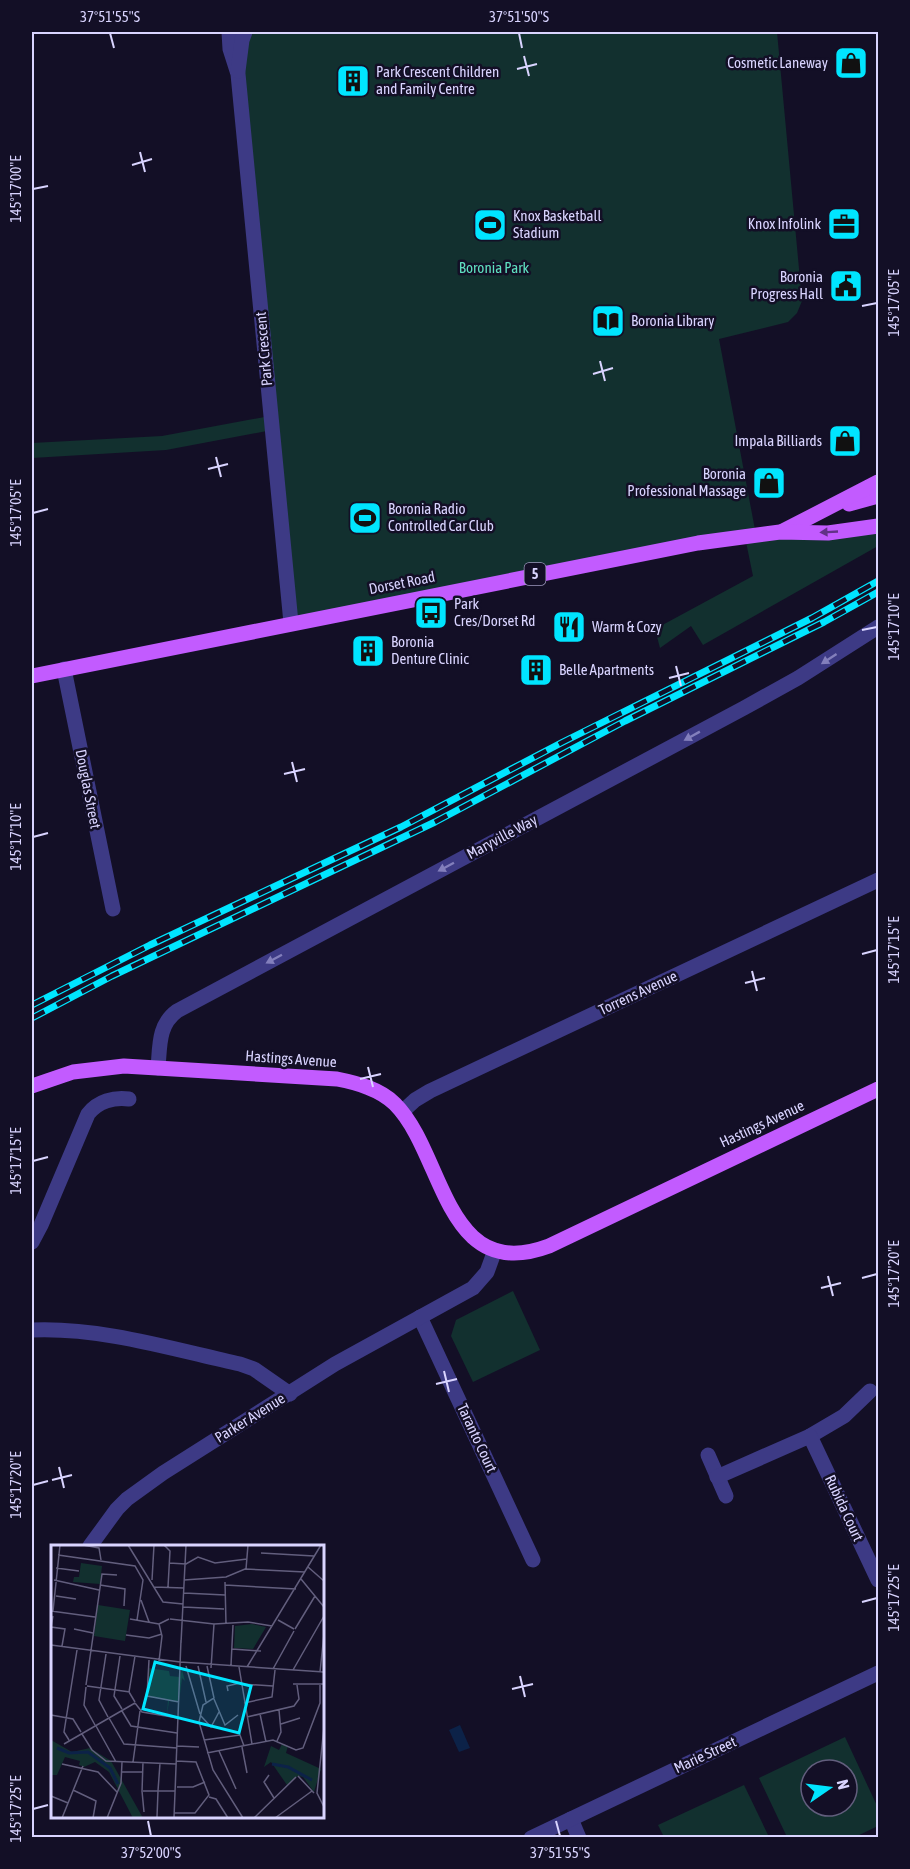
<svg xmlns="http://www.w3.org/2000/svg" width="910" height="1869" viewBox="0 0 910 1869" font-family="'Asap Condensed',sans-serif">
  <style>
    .green { fill: #12302f; fill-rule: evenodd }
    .water { fill: #0c2248 }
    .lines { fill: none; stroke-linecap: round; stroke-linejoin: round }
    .minor { stroke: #3d3a85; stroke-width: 15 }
    .major { stroke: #c25bff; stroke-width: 15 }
    .rail-casing { stroke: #00e5ff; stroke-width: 7 }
    .rail { stroke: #130f26; stroke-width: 4.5; stroke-dasharray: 14; stroke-linecap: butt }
    .oneway { fill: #623188 }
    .oneway2 { fill: #837fbc }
    .ticks { fill: none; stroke: #d9d4ff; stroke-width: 2 }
    .labels { text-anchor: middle; stroke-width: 5; stroke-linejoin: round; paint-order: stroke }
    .shield { fill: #130f26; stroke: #9e99be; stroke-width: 1.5 }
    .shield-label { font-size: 14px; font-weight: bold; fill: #d9d4ff }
    .poi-label { font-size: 15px; fill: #d9d4ff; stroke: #130f26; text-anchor: start }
    .park-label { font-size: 15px; fill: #5fe0c0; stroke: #130f26 }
    .street-label { font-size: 15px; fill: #d9d4ff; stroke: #130f26 }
    .inset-river { fill: none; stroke: #0c2248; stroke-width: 3 }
    .inset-road { fill: none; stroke: #625e7d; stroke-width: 1.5 }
    .view { fill: #00e5ff; fill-opacity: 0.15; stroke: #00e5ff; stroke-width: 3 }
    .inset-edge { fill: none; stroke: #d9d4ff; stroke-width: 3 }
    .neatline { fill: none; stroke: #d9d4ff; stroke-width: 2 }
    .ticks-label { font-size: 15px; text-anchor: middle; fill: #d9d4ff }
  </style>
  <rect width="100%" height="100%" fill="#130f26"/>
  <g class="green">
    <polygon points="237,32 777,32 802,301 797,313 788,322 719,339 756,535 878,526 878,546 703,645 691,626 660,648 655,629 753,576 745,537 291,623 272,430 166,450 32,458 32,443 162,436 270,416 235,36"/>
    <polygon points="513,1291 540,1350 473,1382 451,1336 456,1320"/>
    <path d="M 845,1737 L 878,1808 L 878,1826 L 855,1837 L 787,1837 L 759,1778 ZM 811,1770 L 847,1770 L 847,1806 L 811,1806 Z"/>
    <polygon points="744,1785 769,1837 664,1837 658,1825"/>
  </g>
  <polygon class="water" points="460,1725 470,1748 459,1752 449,1730"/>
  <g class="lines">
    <g class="minor">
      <polyline points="229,32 230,49 238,74 291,623"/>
      <polyline points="238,71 242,40 245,32"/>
      <polyline points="64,669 113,909"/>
      <path d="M 158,1068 C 160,1046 158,1025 177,1011 L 744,708 L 798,678 L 878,627"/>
      <polyline points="402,1112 415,1100 430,1091 878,880"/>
      <path d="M 32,1242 L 41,1225 L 88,1114 C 98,1101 114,1097 129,1099"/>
      <polyline points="420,1317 533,1560"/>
      <path d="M 32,1330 C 101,1327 172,1349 240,1364 L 254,1369 L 290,1394"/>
      <polyline points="810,1436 844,1416 870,1391"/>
      <polyline points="708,1455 726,1496"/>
      <polyline points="717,1477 810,1436 878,1580"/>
      <polyline points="90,1546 117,1509 127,1499 163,1473 335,1364 473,1288 487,1272 495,1250"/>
      <polyline points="571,1819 579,1838"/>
      <polyline points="531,1838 878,1673"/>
    </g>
    <g class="major">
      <polyline points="849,504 878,496"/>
      <polyline points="783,531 878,482"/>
      <polyline points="32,676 698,543 780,532 828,533 878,526"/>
      <path d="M 32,1086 L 73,1072 L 124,1066 L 337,1079 C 357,1083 380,1089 395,1104 C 445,1154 444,1285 549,1246 L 878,1089"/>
    </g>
    <defs>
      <g id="rail">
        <polyline points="32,1005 150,945 401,827 561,743 812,618 878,581"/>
        <polyline points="32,1018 112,976 435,822 625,721 824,622 878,592"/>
      </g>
    </defs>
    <use href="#rail" class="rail-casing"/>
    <use href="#rail" class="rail"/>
  </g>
  <defs><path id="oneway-solid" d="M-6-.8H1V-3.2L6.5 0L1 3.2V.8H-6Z" transform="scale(1.5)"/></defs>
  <use class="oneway" href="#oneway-solid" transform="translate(829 532) rotate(177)"/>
  <g class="oneway2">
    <use href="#oneway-solid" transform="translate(829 659) rotate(147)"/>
    <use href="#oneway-solid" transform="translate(692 736) rotate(151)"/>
    <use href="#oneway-solid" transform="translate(446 867) rotate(152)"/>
    <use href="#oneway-solid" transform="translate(274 959) rotate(152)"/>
  </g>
  <path class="ticks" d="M 110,33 L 114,48M 519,33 L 522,48M 524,56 L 529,76M 517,69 L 537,64M 140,152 L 145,172M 132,165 L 152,159M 33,189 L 48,186M 862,306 L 877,303M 600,361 L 605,381M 593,374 L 613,368M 216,457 L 221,477M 208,469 L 228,464M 33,513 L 48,509M 862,630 L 877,627M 676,666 L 681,686M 669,678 L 689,673M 292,762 L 297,782M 284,774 L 305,769M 33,837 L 48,833M 862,954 L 877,950M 752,971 L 757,991M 745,983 L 765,978M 368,1067 L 373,1087M 360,1079 L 381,1074M 33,1161 L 48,1157M 828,1276 L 833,1296M 862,1278 L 877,1274M 821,1288 L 841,1283M 444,1371 L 449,1392M 436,1384 L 457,1379M 59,1467 L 64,1488M 52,1480 L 72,1475M 33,1485 L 48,1481M 862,1602 L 877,1598M 520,1676 L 525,1697M 512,1689 L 533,1684M 33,1809 L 48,1805M 148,1821 L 151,1836M 556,1821 L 560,1836"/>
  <defs>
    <symbol id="shop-square" viewBox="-11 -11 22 22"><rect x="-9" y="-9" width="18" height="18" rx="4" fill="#00e5ff" stroke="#130f26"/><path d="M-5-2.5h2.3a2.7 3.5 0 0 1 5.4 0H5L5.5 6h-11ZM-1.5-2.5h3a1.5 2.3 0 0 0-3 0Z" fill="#111"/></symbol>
    <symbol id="building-square" viewBox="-11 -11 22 22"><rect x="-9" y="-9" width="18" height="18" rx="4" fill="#00e5ff" stroke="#130f26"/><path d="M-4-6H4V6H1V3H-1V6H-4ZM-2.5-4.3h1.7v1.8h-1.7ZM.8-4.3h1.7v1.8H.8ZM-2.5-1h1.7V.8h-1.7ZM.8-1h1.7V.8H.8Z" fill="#111"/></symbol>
    <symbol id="office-square" viewBox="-11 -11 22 22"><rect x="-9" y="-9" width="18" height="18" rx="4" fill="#00e5ff" stroke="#130f26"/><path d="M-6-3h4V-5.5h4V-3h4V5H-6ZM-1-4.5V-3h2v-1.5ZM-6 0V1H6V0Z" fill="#111"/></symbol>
    <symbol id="stadium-square" viewBox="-11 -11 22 22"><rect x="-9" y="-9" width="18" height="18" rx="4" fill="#00e5ff" stroke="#130f26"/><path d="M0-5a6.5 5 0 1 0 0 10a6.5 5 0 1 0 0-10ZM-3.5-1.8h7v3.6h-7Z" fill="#111"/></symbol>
    <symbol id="civic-square" viewBox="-11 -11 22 22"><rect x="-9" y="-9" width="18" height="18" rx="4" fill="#00e5ff" stroke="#130f26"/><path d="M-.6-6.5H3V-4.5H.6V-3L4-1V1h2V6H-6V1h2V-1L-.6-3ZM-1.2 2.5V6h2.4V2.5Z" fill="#111"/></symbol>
    <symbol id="library-square" viewBox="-11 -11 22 22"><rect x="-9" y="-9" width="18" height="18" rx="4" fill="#00e5ff" stroke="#130f26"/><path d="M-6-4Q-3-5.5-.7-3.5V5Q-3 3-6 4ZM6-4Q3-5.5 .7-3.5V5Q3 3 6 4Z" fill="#111"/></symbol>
    <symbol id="bus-square" viewBox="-11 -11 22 22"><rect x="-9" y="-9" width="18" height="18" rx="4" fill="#00e5ff" stroke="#130f26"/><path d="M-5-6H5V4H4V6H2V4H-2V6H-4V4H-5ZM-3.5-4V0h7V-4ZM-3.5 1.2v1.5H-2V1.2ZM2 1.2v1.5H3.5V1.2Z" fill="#111"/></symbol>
    <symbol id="restaurant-square" viewBox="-11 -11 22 22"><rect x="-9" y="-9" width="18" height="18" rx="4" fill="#00e5ff" stroke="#130f26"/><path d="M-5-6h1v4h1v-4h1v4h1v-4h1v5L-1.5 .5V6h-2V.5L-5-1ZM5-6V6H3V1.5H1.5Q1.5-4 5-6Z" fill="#111"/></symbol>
  </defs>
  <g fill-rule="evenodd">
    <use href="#shop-square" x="832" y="44" width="38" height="38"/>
    <use href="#building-square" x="334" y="62" width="38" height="38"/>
    <use href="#office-square" x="825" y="205" width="38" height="38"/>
    <use href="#stadium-square" x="471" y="206" width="38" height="38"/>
    <use href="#civic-square" x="827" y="267" width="38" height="38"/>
    <use href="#library-square" x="589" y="302" width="38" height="38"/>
    <use href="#shop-square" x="826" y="422" width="38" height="38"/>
    <use href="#shop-square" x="750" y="464" width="38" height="38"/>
    <use href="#stadium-square" x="346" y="499" width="38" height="38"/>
    <use href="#bus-square" x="412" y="594" width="38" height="38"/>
    <use href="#restaurant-square" x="550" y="608" width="38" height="38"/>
    <use href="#building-square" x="349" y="632" width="38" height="38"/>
    <use href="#building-square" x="517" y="651" width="38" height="38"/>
  </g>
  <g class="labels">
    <rect class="shield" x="524.5" y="563" width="21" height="22" rx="4.5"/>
    <g class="shield-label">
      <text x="535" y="579">5</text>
    </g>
    <g class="poi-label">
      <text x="828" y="68" text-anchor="end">Cosmetic Laneway</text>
      <text x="376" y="77">Park Crescent Children<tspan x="376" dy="17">and Family Centre</tspan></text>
      <text x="513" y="221">Knox Basketball<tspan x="513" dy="17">Stadium</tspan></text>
      <text x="821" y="229" text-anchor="end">Knox Infolink</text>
      <text x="823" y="282" text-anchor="end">Boronia<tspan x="823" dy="17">Progress Hall</tspan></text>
      <text x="631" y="326">Boronia Library</text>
      <text x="822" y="446" text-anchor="end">Impala Billiards</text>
      <text x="746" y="479" text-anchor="end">Boronia<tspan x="746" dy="17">Professional Massage</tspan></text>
      <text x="388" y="514">Boronia Radio<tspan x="388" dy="17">Controlled Car Club</tspan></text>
      <text x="454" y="609">Park<tspan x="454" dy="17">Cres/Dorset Rd</tspan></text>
      <text x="592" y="632">Warm &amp; Cozy</text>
      <text x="391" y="647">Boronia<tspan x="391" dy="17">Denture Clinic</tspan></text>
      <text x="559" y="675">Belle Apartments</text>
    </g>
    <g class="park-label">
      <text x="494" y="273">Boronia Park</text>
    </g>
    <g class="street-label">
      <text transform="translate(264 349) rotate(-95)" y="5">Park Crescent</text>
      <text transform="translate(402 583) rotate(-11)" y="5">Dorset Road</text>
      <text transform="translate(88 789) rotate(79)" y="5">Douglas Street</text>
      <text transform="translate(502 837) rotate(-28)" y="5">Maryville Way</text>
      <text transform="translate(638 993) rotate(-25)" y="5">Torrens Avenue</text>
      <text transform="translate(291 1059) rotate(4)" y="5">Hastings Avenue</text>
      <text transform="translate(762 1124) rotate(-25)" y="5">Hastings Avenue</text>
      <text transform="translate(250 1418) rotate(-32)" y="5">Parker Avenue</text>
      <text transform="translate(477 1438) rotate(65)" y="5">Taranto Court</text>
      <text transform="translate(844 1508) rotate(65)" y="5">Rubida Court</text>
      <text transform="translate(705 1755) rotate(-25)" y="5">Marie Street</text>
    </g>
  </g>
  <g transform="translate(51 1545)">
    <rect width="273" height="273" fill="#130f26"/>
    <path d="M 30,18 L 51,21 L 49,39 L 22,37 L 23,32 L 28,32 ZM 47,60 L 79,65 L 74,96 L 43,91 ZM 201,79 L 215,82 L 202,104 L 183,103 L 184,81 ZM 97,123 L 118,126 L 119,131 L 129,132 L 131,125 L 134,136 L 131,133 L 128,157 L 118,156 L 116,170 L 117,155 L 97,152 ZM 0,195 L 21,207 L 39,203 L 60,216 L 92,273 L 82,273 L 58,227 L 44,217 L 33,222 L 28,220 L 29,216 L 14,212 L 6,230 L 0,230 ZM 231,199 L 237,201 L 235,208 L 270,224 L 263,247 L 252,232 L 247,231 L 236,240 L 220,217 L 213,222 L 220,201 L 228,205 Z" fill="#12302f"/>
    <path class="inset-river" d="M 6,203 L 18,208 L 37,207 L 59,223 L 67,239M 221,219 L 237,222 L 261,235"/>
    <path class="inset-road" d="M 32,0 L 48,3 L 50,15M 77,0 L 112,57 L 132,59M 113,0 L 119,6 L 117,42M 210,8 L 263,11M 7,10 L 84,21 L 92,35 L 86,75M 118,18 L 135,19 L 147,12 L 164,18 L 196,14M 257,22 L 273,36M 5,23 L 28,26M 195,24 L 197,0M 250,34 L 273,62M 3,35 L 48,45M 101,35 L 103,0M 133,35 L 175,32 L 194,24 L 254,27M 174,37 L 175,79M 49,40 L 74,44 L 73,61M 174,40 L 245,44M 103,42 L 133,43M 133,48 L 174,50M 5,51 L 25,54M 90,55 L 98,77M 132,62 L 173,64M 0,66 L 44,72M 2,66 L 9,0M 2,71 L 0,82 L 14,84 L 11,101M 79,74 L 108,79M 119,74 L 163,79M 227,75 L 243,84M 163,79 L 197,77 L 221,81M 23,84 L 42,88M 244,84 L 264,51M 75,90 L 98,93 L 111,89M 130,98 L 135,0M 0,100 L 129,117 L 273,127M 181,104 L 210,106M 55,109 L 48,155 L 57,172M 69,111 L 63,151 L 71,164M 84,111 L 78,147 L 84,157M 108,116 L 111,91 L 108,79 L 118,74M 180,120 L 182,80M 135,121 L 149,169M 147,121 L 155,157M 156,121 L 163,153 L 152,160 L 148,177 L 162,225 L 192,273M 188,122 L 201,199M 196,122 L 270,0M 160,123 L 163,79M 222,124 L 243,86M 242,125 L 273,71M 269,127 L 273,89M 189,139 L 222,141M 242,139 L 273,139M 35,140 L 51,29 L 66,30M 36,141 L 79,147M 35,142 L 33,160 L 44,180M 177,146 L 176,141 L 189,138M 96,151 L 98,115M 96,151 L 128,157M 163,154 L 174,180 L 187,170M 84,158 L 91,167 L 127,173M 193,158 L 221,152 L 224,125M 71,166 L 80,181 L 126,188M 209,169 L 215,197M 0,170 L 22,174 L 30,187M 150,171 L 160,182 L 168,167M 196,172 L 243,161 L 248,154 L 246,140M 58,173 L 73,199 L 126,203M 230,179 L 249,173M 45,181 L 65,217M 273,182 L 266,248 L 273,262M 31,189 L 41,205 L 55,216 L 125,219M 18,195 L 13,187 L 26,105M 153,195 L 189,190 L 193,201M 226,196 L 230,187 L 228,165M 13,199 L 84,158M 126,201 L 148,202M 191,202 L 196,228M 168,206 L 185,244M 156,208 L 222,195 L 245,205 L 252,203 L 269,158 L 269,140M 82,217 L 89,166M 11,219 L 47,227 L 66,247M 70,227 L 92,227M 218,230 L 213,237 L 223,253M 247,231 L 263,248M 126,242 L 142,242 L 154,237M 22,245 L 45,256 L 42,273M 91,246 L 93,267M 92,246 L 124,246M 107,246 L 109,218M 91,247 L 92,217M 0,251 L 17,258M 158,252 L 165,254 L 177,273M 123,268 L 144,268 L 158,250 L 145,217 L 125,216M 106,272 L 107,246M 11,273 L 32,221M 56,273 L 70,238 L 71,217M 123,273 L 130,95M 203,273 L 245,232M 224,273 L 261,246"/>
    <path class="view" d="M 104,117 L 200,141 L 188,188 L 92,164 Z"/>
    <rect width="273" height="273" class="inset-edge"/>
  </g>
  <rect width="910" height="1869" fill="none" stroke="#130f26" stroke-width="66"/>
  <g transform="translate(829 1788) rotate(76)"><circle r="28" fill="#130f26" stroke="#625e7d" stroke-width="1.5"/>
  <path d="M0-4.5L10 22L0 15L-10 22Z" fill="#00e5ff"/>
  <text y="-9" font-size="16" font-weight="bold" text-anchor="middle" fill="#d9d4ff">N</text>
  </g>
  <rect x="33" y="33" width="844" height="1803" class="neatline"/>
  <g class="ticks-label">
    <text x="110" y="22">37°51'55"S</text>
    <text x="519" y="22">37°51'50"S</text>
    <text transform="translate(16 189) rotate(-90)" y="5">145°17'00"E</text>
    <text transform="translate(894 303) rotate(-90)" y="5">145°17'05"E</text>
    <text transform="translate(16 513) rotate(-90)" y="5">145°17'05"E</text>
    <text transform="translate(894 627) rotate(-90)" y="5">145°17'10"E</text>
    <text transform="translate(16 837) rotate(-90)" y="5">145°17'10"E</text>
    <text transform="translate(894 950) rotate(-90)" y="5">145°17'15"E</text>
    <text transform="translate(16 1161) rotate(-90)" y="5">145°17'15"E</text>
    <text transform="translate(894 1274) rotate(-90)" y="5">145°17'20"E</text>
    <text transform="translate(16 1485) rotate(-90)" y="5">145°17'20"E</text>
    <text transform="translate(894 1598) rotate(-90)" y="5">145°17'25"E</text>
    <text transform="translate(16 1809) rotate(-90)" y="5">145°17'25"E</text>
    <text x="151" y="1858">37°52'00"S</text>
    <text x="560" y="1858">37°51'55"S</text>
  </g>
</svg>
